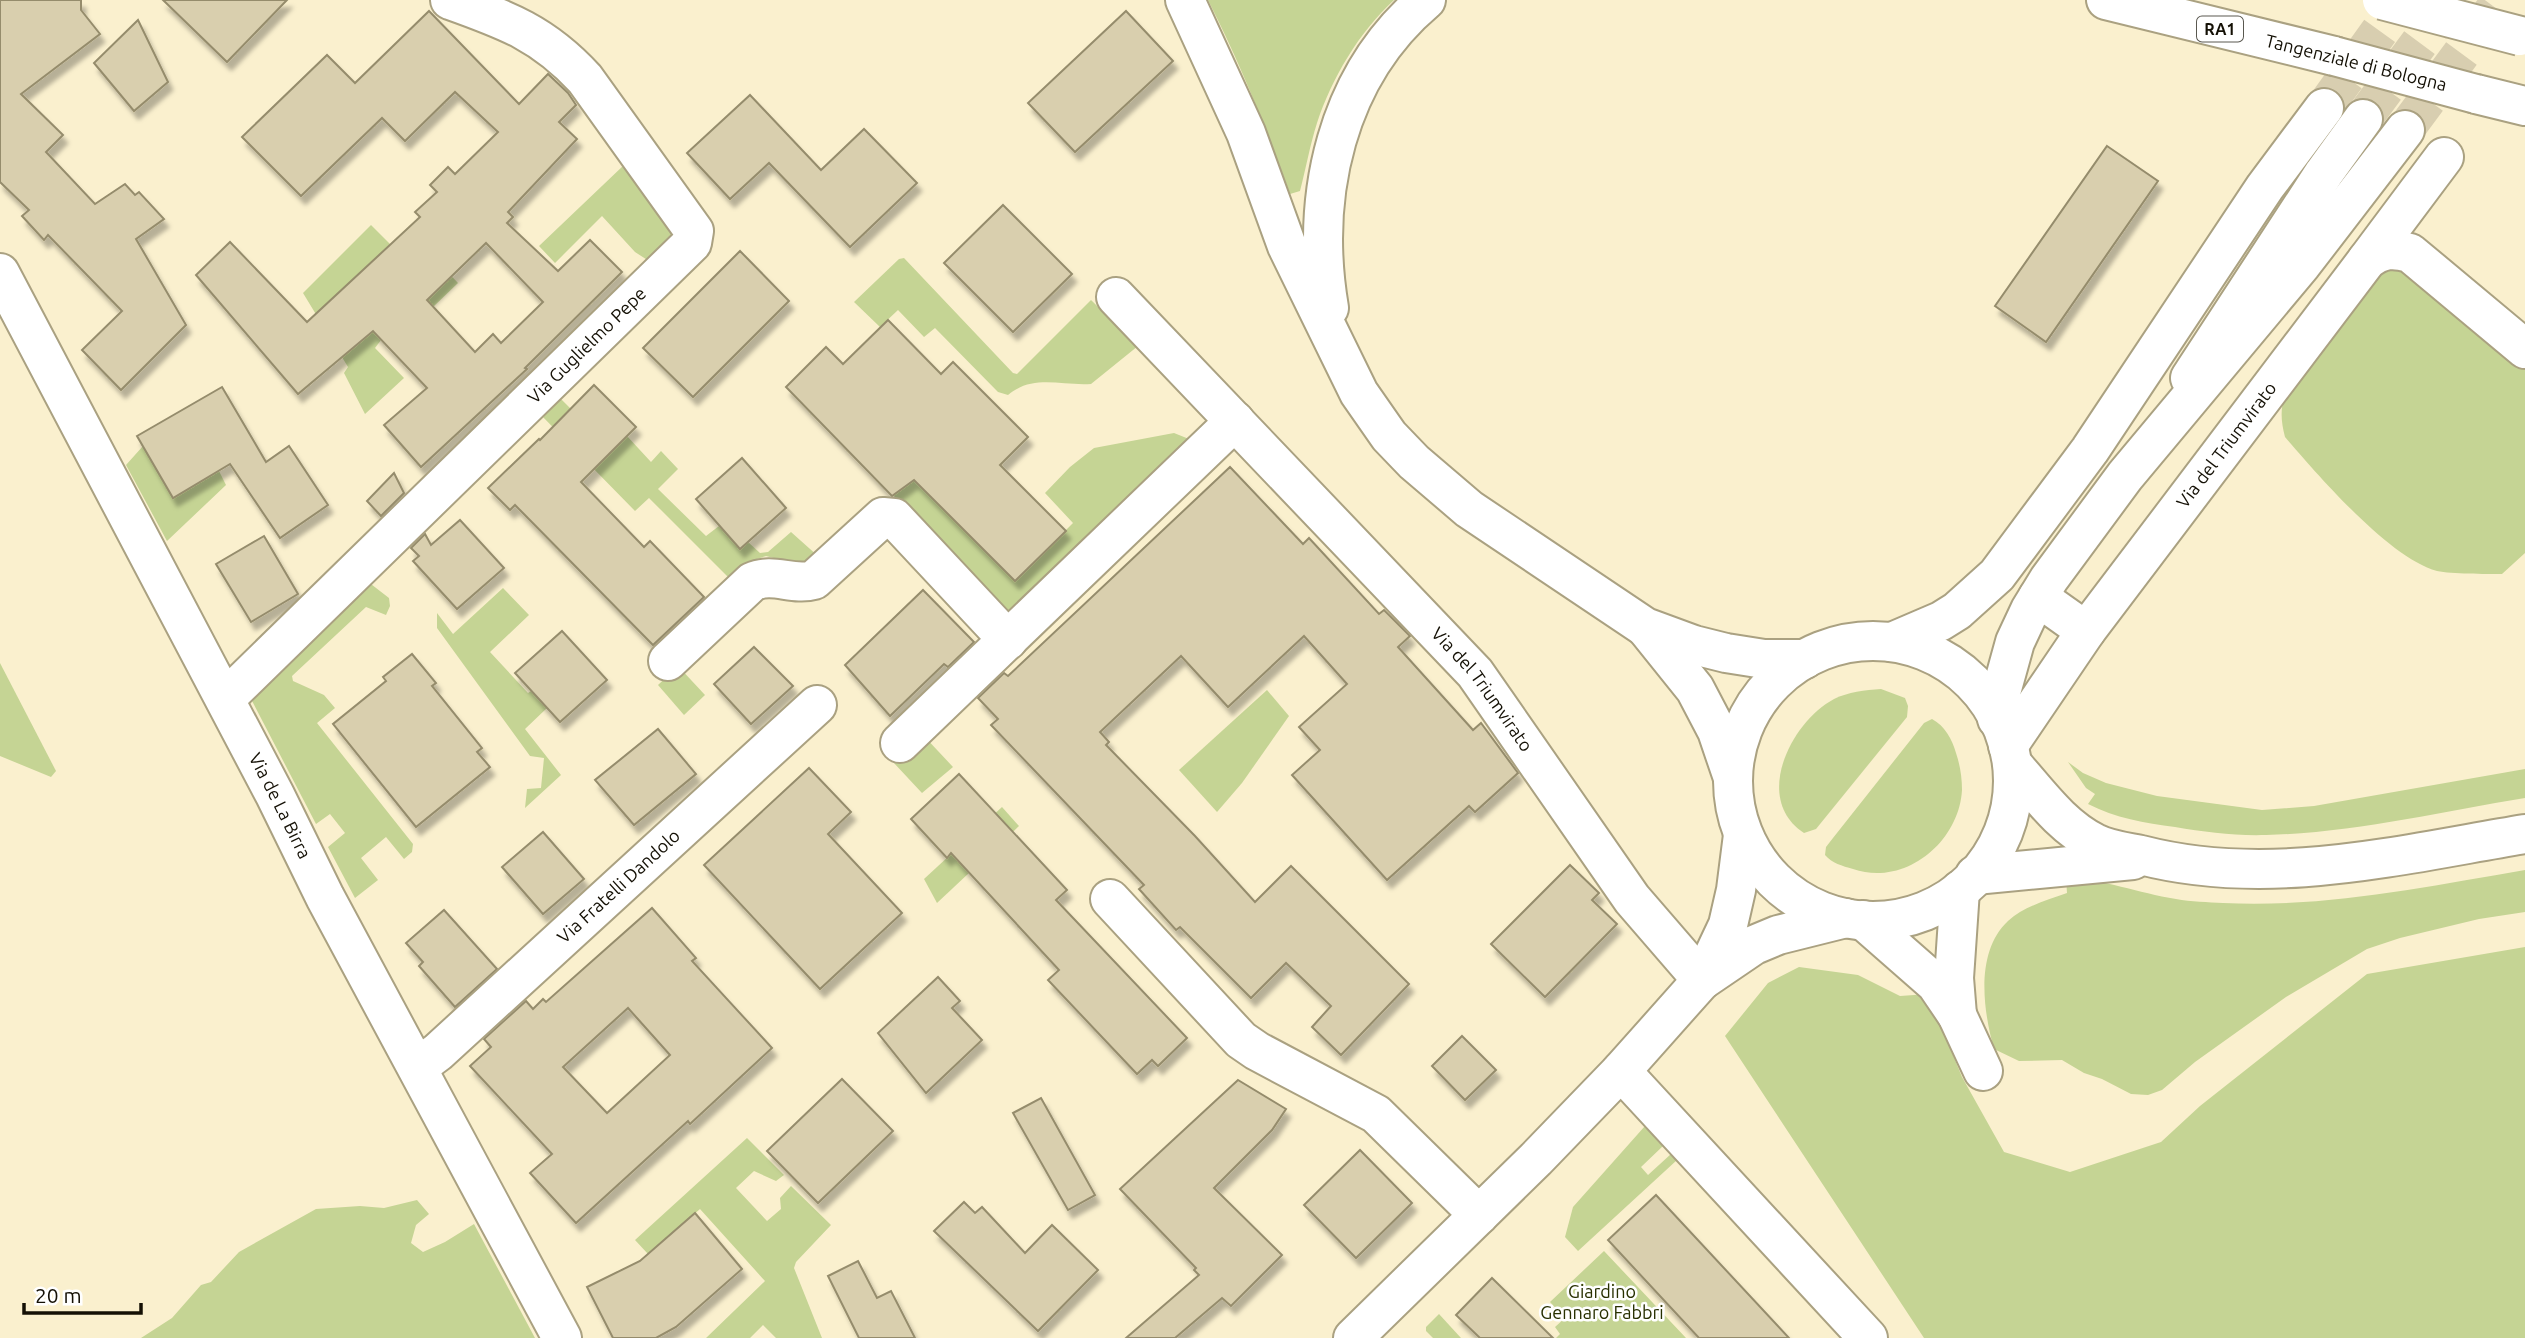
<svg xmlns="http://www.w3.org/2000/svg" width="2525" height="1338" viewBox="0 0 2525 1338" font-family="Ubuntu,sans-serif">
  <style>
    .green { fill: #c5d494 }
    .building { fill: #d9cfae; stroke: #958c6c; stroke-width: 2; fill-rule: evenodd; filter: url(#shadow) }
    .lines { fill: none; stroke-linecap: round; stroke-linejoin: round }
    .minor-tunnel { stroke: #d8ceb0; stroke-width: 38; stroke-dasharray: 38 19; stroke-linecap: butt }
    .major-tunnel { stroke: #d8ceb0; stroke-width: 38; stroke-dasharray: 38 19; stroke-linecap: butt }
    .minor-casing { stroke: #aaa181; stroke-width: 42 }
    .major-casing { stroke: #aaa181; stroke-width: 42 }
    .highway-casing { stroke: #aaa181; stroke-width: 42 }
    .minor { stroke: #fff; stroke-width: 38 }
    .major { stroke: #fff; stroke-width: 38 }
    .highway { stroke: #fff; stroke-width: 38 }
    .highway-bridge-casing { stroke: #aaa181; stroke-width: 42; stroke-linecap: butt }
    .highway-bridge { stroke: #fff; stroke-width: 38 }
    .labels { text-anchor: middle; stroke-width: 5; stroke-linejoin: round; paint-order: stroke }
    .shield { fill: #fff; stroke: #5a5850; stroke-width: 2 }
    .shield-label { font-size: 16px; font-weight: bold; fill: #141005 }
    .street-label { font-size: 18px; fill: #141005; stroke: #fff }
    .park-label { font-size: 18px; fill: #283000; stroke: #fff }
  </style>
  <defs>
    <filter id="shadow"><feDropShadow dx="4.5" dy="8" stdDeviation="2" flood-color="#0004"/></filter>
  </defs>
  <rect width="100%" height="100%" fill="#faf0ce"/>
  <g class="green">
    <path d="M 1208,0 L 1394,0 C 1359,32 1332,78 1317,123 C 1310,145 1306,168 1300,191 L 1290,194 C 1266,128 1240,63 1208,0 Z"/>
    <polygon points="624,165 676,236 652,263 635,252 602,216 555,263 539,246"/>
    <polygon points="371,225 401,255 417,240 458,283 433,307 338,295 381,340 375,348 404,378 365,414 344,373 348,367 303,293"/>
    <path d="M 904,258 L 1013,373 L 1017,374 L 1091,300 L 1138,346 L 1091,384 C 1061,386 1033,374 1008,395 L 998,392 L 935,328 L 924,337 L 898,310 L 880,327 L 854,302 L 899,259 Z"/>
    <path d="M 2402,263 L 2525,363 L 2525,553 L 2502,574 C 2485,574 2452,574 2437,571 C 2389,558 2318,475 2285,437 C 2281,421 2280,410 2285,395 L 2384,267 Z"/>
    <polygon points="558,396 571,409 627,436 651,462 661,451 678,469 658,489 706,536 719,526 740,548 748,542 760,553 768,552 791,532 819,557 808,567 766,556 754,560 734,578 728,577 649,498 635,511 540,414"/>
    <polygon points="1174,433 1194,441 1012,613 1003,613 998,609 893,495 911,477 1015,581 1073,523 1045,493 1070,467 1094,448"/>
    <polygon points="143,446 173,497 219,471 226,485 167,541 126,465"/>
    <polygon points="367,581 389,598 390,606 386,615 366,607 292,676 293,681 324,695 335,708 317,723 413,844 412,852 404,859 386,837 361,858 378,880 355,898 328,847 345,833 330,814 316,824 251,699"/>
    <polygon points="503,588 529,615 490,652 528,693 531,691 547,708 525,729 561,775 525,808 527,789 541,788 544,758 530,756 437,628 437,613 453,634"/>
    <polygon points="0,663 56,771 51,777 0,756"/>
    <polygon points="678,666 705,695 684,715 658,685"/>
    <path d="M 1881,689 L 1905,698 L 1908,706 L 1907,717 L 1816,829 L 1804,833 C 1752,799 1791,722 1834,699 C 1848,692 1865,690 1881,689 Z"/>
    <polygon points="1267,690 1289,716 1242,783 1217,812 1179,770"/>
    <path d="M 1932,719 C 1945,726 1952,739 1956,753 C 1960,765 1962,777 1962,790 C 1959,843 1904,887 1853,869 C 1842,866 1832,863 1825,855 L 1826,847 L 1833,838 L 1924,723 Z"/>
    <polygon points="923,735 953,767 922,793 893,762"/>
    <path d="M 2068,762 L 2083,773 L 2106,783 L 2157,796 L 2262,810 L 2314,806 L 2525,769 L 2525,798 C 2439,812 2353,833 2266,835 C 2235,836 2205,832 2175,827 C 2145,823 2115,818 2088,804 L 2095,794 L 2086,788 Z"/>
    <polygon points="1002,807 1019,826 937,903 924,879"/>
    <path d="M 2525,870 L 2525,912 L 2479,919 L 2400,938 L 2367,949 L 2286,997 L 2195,1062 L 2162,1090 L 2148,1095 L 2131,1094 L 2102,1079 L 2084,1073 L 2062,1060 L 2019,1061 L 1994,1049 C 1983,1010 1975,952 2008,921 C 2023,907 2047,900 2067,893 L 2066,878 C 2104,879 2138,893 2176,899 C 2191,902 2208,902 2223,903 C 2325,908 2425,887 2525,870 Z"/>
    <polygon points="2525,947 2525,1338 1924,1338 1725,1036 1768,983 1799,967 1858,975 1900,996 1928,994 1962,1077 2004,1152 2070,1172 2161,1142 2200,1106 2367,974"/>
    <polygon points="1645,1126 1663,1146 1641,1167 1648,1175 1671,1154 1677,1160 1578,1251 1565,1237 1573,1207"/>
    <polygon points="747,1138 784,1175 776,1181 754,1171 736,1188 767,1221 781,1209 780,1198 791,1186 831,1225 796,1262 794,1268 822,1338 776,1338 763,1325 750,1338 706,1338 765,1281 700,1209 648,1254 635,1240"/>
    <polygon points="417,1200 429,1214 416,1225 411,1243 423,1252 445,1242 474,1224 535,1338 141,1338 172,1318 201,1285 211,1282 239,1252 316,1209 360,1206 384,1208"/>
    <polygon points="1604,1251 1686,1338 1556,1338 1560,1334 1555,1327 1565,1318 1550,1302"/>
    <polygon points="1439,1314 1461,1338 1433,1338 1426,1331 1426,1327"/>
  </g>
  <g class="building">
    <polygon points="0,0 81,0 81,10 100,34 21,94 63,135 46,152 95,204 125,184 135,195 139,192 164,219 136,239 186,325 121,390 82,350 122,311 48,235 44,240 22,216 29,210 0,182"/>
    <polygon points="163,0 287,0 227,62"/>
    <path d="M 429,11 L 519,104 L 548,74 L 568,93 L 576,105 L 559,122 L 577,139 L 508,212 L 513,217 L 507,223 L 558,271 L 590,240 L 622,272 L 525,368 L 527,369 L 421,467 L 384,425 L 427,388 L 373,331 L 298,394 L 196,275 L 230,242 L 307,322 L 420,217 L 415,212 L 437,192 L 430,185 L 448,167 L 455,174 L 498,132 L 455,92 L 405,141 L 382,118 L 301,196 L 242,137 L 327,55 L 355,83 ZM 486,243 L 543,302 L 501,343 L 493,334 L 475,352 L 427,300 Z"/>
    <polygon points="1126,11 1173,61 1075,152 1028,103"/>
    <polygon points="138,20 168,82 134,111 94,63"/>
    <polygon points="750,95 821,170 864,129 917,183 850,247 769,163 730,199 687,153"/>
    <polygon points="2107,146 2158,181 2046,342 1995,306"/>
    <polygon points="1003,205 1072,274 1013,332 944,263"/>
    <polygon points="740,251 789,301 693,397 643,348"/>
    <polygon points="888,320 941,374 953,362 1028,437 1000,465 1066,531 1015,581 914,480 892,496 786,387 826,347 843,364"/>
    <polygon points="594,385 636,427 581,482 644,547 650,541 704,597 653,645 515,505 510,510 488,488 539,439 540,440"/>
    <polygon points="222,387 266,462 289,446 328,505 280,538 230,464 173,498 137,436"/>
    <polygon points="742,458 786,508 740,549 696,499"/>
    <polygon points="1230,467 1303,544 1309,538 1379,614 1384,610 1410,636 1398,647 1473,730 1481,723 1518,773 1475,812 1469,806 1387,880 1292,775 1320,750 1299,727 1347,684 1304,636 1228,707 1181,656 1100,732 1109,742 1106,745 1195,836 1255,902 1291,866 1409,984 1341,1055 1312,1027 1331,1006 1286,963 1251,998 1180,927 1176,930 1139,889 1144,885 991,725 998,719 978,698 1004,673 1008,676"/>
    <polygon points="394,473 404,493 381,516 367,501"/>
    <polygon points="460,520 504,568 457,609 413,561 419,556 411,548 425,534 431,545"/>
    <polygon points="264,536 298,594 251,622 216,564"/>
    <polygon points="923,590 974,642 948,667 944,664 890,716 845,665"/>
    <polygon points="562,631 607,680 560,722 515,673"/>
    <polygon points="754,647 793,686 751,724 714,684"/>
    <polygon points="412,654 436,683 432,686 482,748 477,752 490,767 416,827 333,724 386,681 383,677"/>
    <polygon points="658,729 696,774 634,825 595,780"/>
    <polygon points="809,768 851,812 828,834 902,913 820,989 704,865"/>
    <polygon points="959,774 1067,890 1056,900 1187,1038 1158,1066 1152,1060 1137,1074 1048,980 1059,970 951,853 947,858 911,819"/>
    <polygon points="543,832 584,879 543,914 502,867"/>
    <polygon points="1570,865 1599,893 1592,900 1617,924 1545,997 1491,944"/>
    <path d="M 652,908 L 696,958 L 692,961 L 772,1048 L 690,1124 L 688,1121 L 576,1223 L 530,1173 L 552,1154 L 470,1066 L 491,1047 L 484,1039 L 526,1001 L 533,1009 L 543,999 L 546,1002 ZM 628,1008 L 670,1055 L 607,1113 L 563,1067 Z"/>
    <polygon points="444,910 497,969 455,1007 419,966 423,962 406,943"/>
    <polygon points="938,977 960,1001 952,1008 982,1040 926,1093 878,1033"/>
    <polygon points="1462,1036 1496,1070 1465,1100 1432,1066"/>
    <polygon points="842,1079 893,1131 818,1203 767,1151"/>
    <polygon points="1238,1080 1286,1109 1272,1130 1214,1188 1282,1255 1231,1306 1222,1298 1175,1338 1126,1338 1199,1275 1194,1270 1196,1268 1120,1189"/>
    <polygon points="1041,1098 1095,1195 1068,1210 1013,1113"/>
    <polygon points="1360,1150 1412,1203 1356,1258 1304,1205"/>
    <polygon points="1656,1195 1789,1338 1699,1338 1608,1240"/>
    <polygon points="964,1202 975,1213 982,1207 1025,1253 1052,1225 1098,1270 1038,1331 934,1231"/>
    <polygon points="695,1213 742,1269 676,1327 656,1338 613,1338 587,1287 640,1261"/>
    <polygon points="858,1261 877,1298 891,1291 915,1338 859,1338 828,1276"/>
    <polygon points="1492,1278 1553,1338 1480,1338 1456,1315"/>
  </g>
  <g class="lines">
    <polyline class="minor-tunnel" points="2363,119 2451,0"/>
    <g class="major-tunnel">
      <polyline points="2324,108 2402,0"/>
      <polyline points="2405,130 2501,0"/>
    </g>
    <defs>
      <g id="minor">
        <polyline points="2367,260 2444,157"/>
        <path id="s1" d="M 0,273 L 275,795 L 325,897 L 562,1338"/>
        <path id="s2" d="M 1116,297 L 1475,673 L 1632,899 L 1702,980"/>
        <polyline points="2190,378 2324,173 2363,119"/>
        <path id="s3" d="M 2086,631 L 2367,260 C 2382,249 2392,248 2410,253 L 2525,349"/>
        <path d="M 668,661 L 752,582 C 773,572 792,586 814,580 L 883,517 L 894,518 L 1008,640"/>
        <path id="s4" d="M 225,699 L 692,243 L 694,231 L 585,79 C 543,33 506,20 450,0"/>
        <polyline points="900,743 1235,421"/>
        <polyline points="2008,746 2086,631 2038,597"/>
        <polyline points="1110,899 1241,1040 1257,1051 1376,1114 1479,1215"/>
        <polyline points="1863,920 1936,984 1957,1015 1983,1071"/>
        <polyline points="1957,1015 1954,978 1960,890"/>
        <path id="s5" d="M 418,1067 L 438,1052 L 817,705"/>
        <polyline points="1621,1071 1868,1338"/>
      </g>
      <g id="major">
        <circle cx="1873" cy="781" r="140"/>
        <polyline points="1892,642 1941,621 1957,611 1997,575 2090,450 2265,187 2324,108"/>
        <polyline points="1997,719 2002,689 2015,642 2030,610 2049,579 2125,476 2302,264 2405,130"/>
        <polyline points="1704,979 1754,945 1778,935 1846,918"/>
        <polyline points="1353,1338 1536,1159 1621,1071 1702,980 1728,925 1736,890 1743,835"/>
      </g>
      <g id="highway">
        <polyline points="1185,0 1246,133 1287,246 1359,393 1389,436 1414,462 1469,509 1645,627 1694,645 1726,653 1764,659 1805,659"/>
        <polyline points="2106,0 2334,56"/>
        <polyline points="2476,94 2525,106"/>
        <path d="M 1329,308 C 1310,196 1336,76 1426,0"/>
        <polyline points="1646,628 1695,689 1717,731 1733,778"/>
        <path d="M 2014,766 C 2039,794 2061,826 2095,843 C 2108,850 2126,852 2141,855 C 2268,888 2398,855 2525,834"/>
        <polyline points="1975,875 2133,860"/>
      </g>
    </defs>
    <use href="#minor" class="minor-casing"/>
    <use href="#major" class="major-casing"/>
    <use href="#highway" class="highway-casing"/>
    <use href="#minor" class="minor"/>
    <use href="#major" class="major"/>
    <use href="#highway" class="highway"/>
    <defs>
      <g id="highway-bridge">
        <polyline points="2382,0 2520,36"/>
        <polyline points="2334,56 2476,94"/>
      </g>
    </defs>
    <use href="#highway-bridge" class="highway-bridge-casing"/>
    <use href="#highway-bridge" class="highway-bridge"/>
  </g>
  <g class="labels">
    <rect class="shield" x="2197" y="16.5" width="46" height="25" rx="5"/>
    <g class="shield-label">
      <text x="2220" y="35">RA1</text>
    </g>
    <g class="street-label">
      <text transform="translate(2356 63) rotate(14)" y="6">Tangenziale di Bologna</text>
      <text dy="6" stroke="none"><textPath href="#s4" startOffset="506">Via Guglielmo Pepe</textPath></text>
      <text dy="6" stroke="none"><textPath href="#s3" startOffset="233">Via del Triumvirato</textPath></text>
      <text dy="6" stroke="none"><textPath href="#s2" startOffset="537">Via del Triumvirato</textPath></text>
      <text dy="6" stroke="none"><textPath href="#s1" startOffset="602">Via de La Birra</textPath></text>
      <text dy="6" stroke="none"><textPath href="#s5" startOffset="270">Via Fratelli Dandolo</textPath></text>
    </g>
    <g class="park-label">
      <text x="1602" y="1298">Giardino<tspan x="1602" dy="21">Gennaro Fabbri</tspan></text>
    </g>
  </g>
  <path d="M24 1303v10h117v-10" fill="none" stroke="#141005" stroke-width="3.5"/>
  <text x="35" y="1303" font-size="21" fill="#141005" stroke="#ffffff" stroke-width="5" paint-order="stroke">20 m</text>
</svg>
